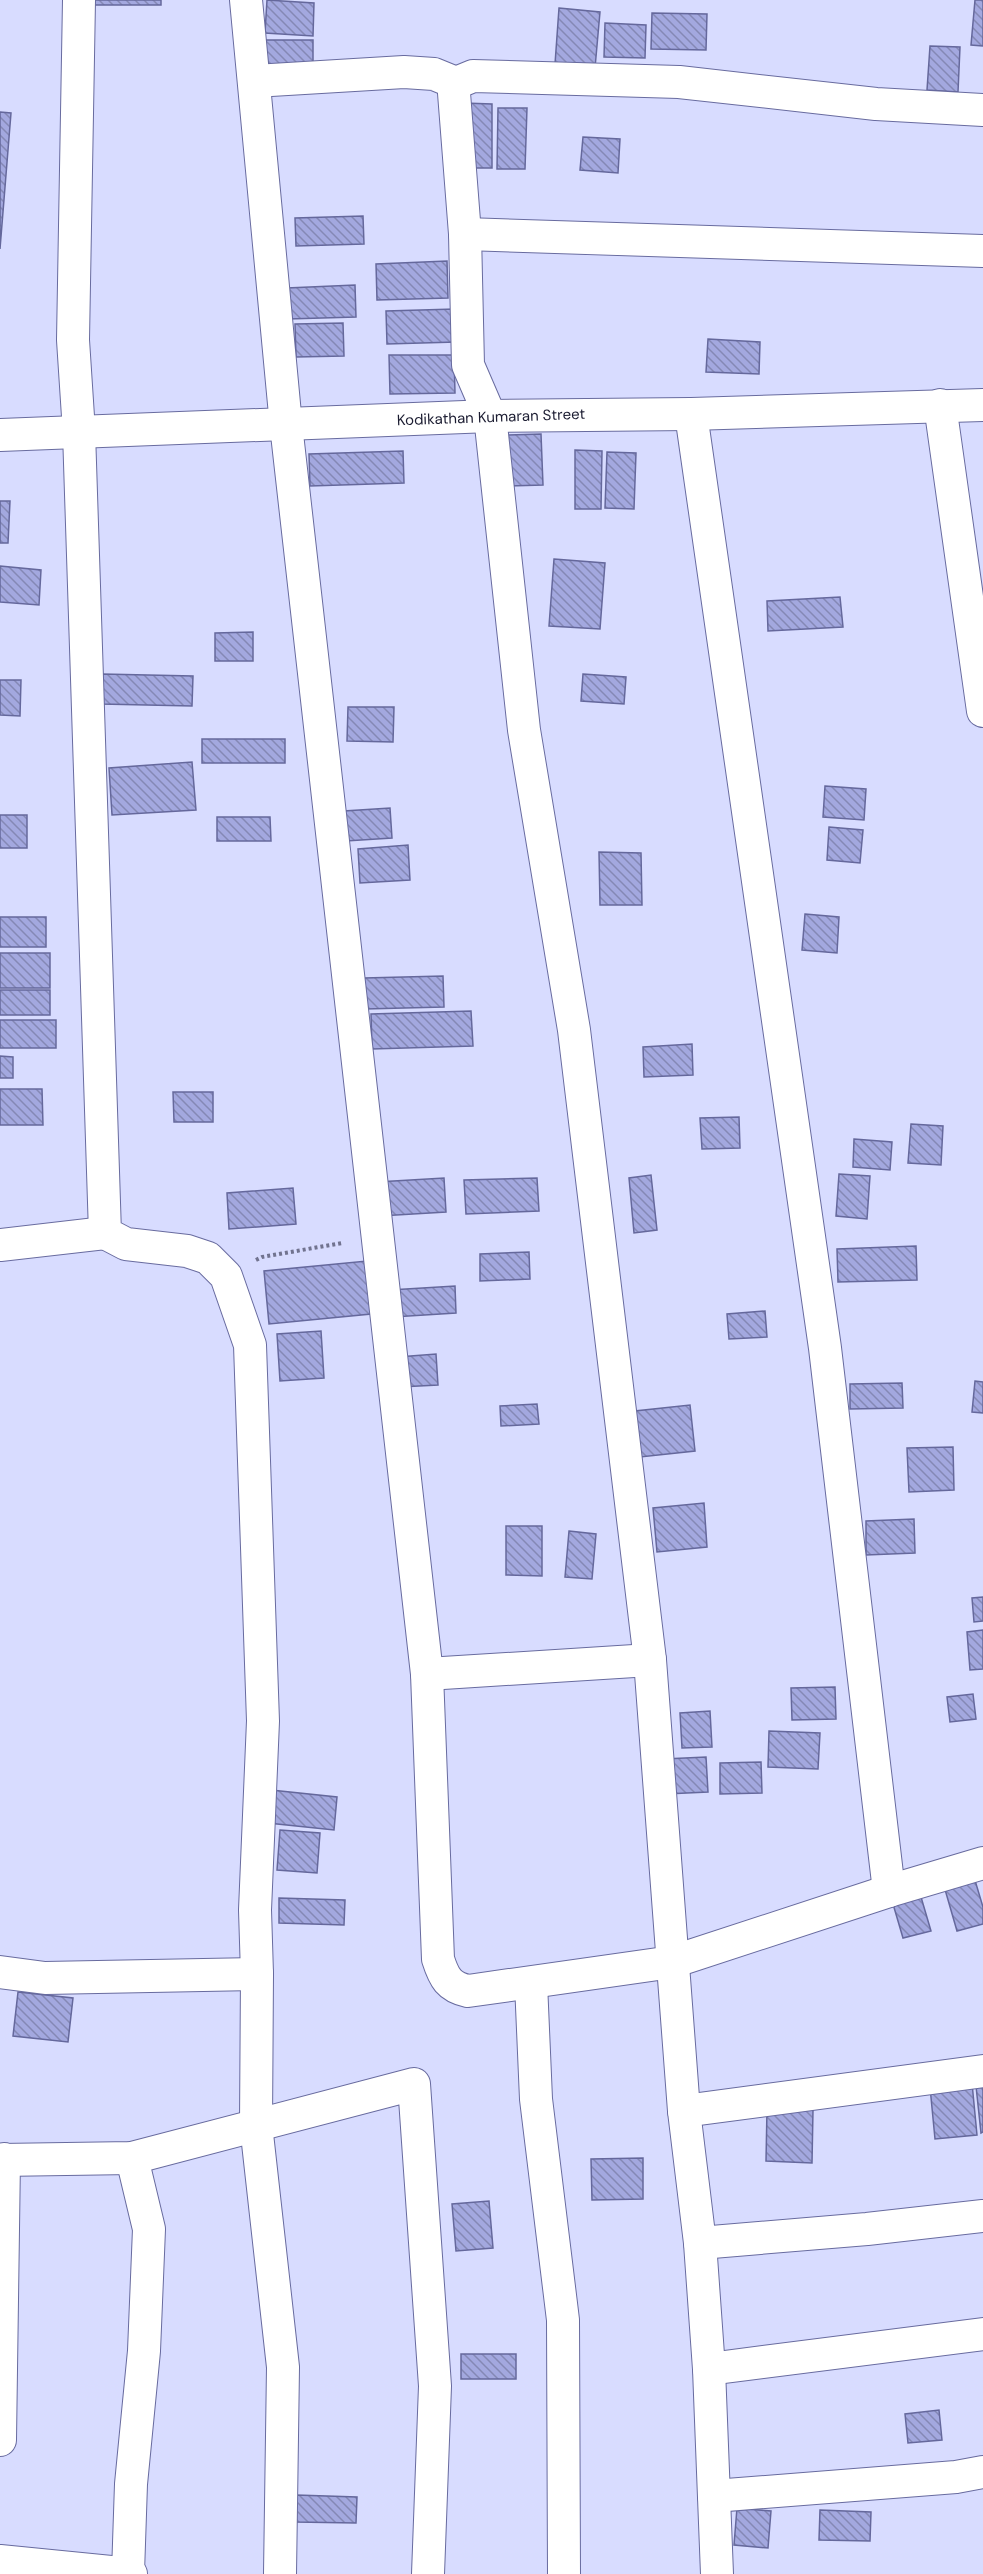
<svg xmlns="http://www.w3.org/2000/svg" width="983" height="2574" viewBox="0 0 983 2574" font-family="'DM Sans',sans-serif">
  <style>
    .building { fill: url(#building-back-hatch); stroke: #65689c; stroke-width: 1.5 }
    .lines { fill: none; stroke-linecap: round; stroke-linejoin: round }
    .minor-casing { stroke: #686b9f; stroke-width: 34 }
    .path { stroke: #71738f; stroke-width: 4; stroke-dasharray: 3 3; stroke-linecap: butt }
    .minor { stroke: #fff; stroke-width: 32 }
    .labels { text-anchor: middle; stroke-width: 5; stroke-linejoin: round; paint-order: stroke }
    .street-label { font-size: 15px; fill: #1b1c31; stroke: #fff }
  </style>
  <defs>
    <pattern id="building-back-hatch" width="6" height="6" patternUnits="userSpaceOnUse" patternTransform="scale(1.5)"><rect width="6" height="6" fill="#a3a8df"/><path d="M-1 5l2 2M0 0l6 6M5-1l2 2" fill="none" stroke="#8488b5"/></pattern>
  </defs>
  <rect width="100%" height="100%" fill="#d8dcff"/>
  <g class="building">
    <rect x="94" y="0" width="67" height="5"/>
    <polygon points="267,0 314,3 313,36 265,33"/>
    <polygon points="975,0 983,0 983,46 971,45"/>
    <polygon points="559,8 600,12 595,68 555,64"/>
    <polygon points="652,13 707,14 706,50 651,49"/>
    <polygon points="605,23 646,25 645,58 604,57"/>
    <rect x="263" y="40" width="50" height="27"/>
    <polygon points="930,46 960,47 958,92 927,90"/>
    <polygon points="463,103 492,104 492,168 463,168"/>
    <polygon points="498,108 527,108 525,169 497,169"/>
    <polygon points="0,112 11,113 0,249"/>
    <polygon points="583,137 620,139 618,173 580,170"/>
    <polygon points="363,216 364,244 296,246 295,218"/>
    <polygon points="447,261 448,298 377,300 376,264"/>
    <polygon points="355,285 356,317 288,319 287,288"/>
    <polygon points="455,309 456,342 387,344 386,311"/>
    <polygon points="343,323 344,356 296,357 295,324"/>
    <polygon points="708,339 760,342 759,374 706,372"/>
    <polygon points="389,355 454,355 455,393 390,394"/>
    <polygon points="541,434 543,485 508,486 507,435"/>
    <polygon points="575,450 602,451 601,509 575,509"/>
    <polygon points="403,451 404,483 310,486 309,454"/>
    <polygon points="607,452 636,453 634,509 605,508"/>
    <polygon points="0,501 10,501 8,543 0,543"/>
    <polygon points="554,559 605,563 600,629 549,626"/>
    <polygon points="0,566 41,570 39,605 0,602"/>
    <polygon points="840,597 843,627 768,631 767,601"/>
    <polygon points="253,632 253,661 215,661 215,633"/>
    <polygon points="102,674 193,676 192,706 101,704"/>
    <polygon points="583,674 626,677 624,704 581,701"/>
    <polygon points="0,680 21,680 20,716 0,715"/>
    <polygon points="348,707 394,707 393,742 347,741"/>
    <rect x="202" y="739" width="83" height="24"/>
    <polygon points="192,762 196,810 112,815 109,768"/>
    <polygon points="825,786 866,789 864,820 823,817"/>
    <polygon points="390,808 392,838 346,841 344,811"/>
    <rect x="0" y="815" width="27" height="33"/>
    <polygon points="217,817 270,817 271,841 217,841"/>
    <polygon points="829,827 863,830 860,863 827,860"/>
    <polygon points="408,845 410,880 360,883 358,849"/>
    <polygon points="599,852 641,853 642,905 600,905"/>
    <polygon points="805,914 839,917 837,953 802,950"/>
    <rect x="0" y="917" width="46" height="30"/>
    <rect x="0" y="953" width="50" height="35"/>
    <polygon points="443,976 444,1007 365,1009 364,978"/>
    <rect x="0" y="990" width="50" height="25"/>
    <polygon points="471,1011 473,1046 372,1049 371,1014"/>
    <rect x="0" y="1020" width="56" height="28"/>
    <polygon points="692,1044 693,1075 644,1077 643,1047"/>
    <polygon points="0,1056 13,1057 13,1078 0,1078"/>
    <polygon points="0,1089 42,1089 43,1125 0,1125"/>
    <polygon points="173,1092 213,1092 213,1122 174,1122"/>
    <polygon points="739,1117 740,1148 702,1149 700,1118"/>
    <polygon points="911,1124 943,1126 941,1165 908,1163"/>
    <polygon points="854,1139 892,1142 890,1170 853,1167"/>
    <polygon points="839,1174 870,1176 867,1219 836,1216"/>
    <polygon points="651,1175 657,1230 634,1233 629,1178"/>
    <polygon points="444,1178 446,1212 380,1216 377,1182"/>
    <polygon points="537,1178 539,1211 466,1214 464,1180"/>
    <polygon points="293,1188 296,1224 229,1229 227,1193"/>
    <polygon points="916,1246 917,1280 838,1282 837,1249"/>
    <polygon points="529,1252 530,1279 480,1281 480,1254"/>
    <polygon points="367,1261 371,1314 269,1324 264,1271"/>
    <polygon points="455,1286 456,1313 393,1317 390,1290"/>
    <polygon points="765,1311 767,1337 729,1339 727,1314"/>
    <polygon points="321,1331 324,1378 280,1381 277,1334"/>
    <polygon points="436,1354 438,1385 400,1387 398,1357"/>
    <polygon points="975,1381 983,1382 983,1413 972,1412"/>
    <polygon points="902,1383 903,1408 850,1409 850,1384"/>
    <polygon points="537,1404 539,1424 501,1426 500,1406"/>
    <polygon points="690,1405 695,1451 640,1457 635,1411"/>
    <polygon points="953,1447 954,1490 909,1492 907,1448"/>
    <polygon points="704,1503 707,1547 657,1552 653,1508"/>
    <polygon points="914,1519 915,1553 866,1555 866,1521"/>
    <polygon points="506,1526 542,1526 542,1576 506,1575"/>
    <polygon points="569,1531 596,1534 592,1579 565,1577"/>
    <polygon points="983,1597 983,1621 974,1622 972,1598"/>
    <polygon points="983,1630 983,1669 970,1670 967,1632"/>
    <polygon points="835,1687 836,1719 792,1720 791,1688"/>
    <polygon points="973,1694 976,1719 950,1722 947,1697"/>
    <polygon points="710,1711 712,1747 682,1748 680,1713"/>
    <polygon points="769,1731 820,1733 818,1769 768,1767"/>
    <polygon points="706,1757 708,1792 666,1794 664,1759"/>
    <polygon points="761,1762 762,1793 720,1794 720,1763"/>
    <polygon points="271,1790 337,1797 334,1830 268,1823"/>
    <polygon points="280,1830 320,1833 317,1873 277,1870"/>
    <polygon points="974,1877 983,1907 983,1924 957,1931 944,1886"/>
    <polygon points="921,1897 931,1931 903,1938 893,1904"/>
    <polygon points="279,1898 345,1900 344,1925 279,1923"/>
    <polygon points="18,1992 73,1998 68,2042 13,2036"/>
    <polygon points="972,2083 977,2135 935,2139 930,2087"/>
    <polygon points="983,2085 983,2132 981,2133 976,2086"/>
    <polygon points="767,2109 813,2110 812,2163 766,2161"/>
    <polygon points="643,2158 643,2199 592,2200 591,2159"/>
    <polygon points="489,2201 493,2248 456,2251 452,2204"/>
    <rect x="461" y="2354" width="55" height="25"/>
    <polygon points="939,2410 942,2440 908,2443 905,2414"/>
    <polygon points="296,2495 357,2497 356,2523 295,2522"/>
    <polygon points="737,2508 771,2511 768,2548 734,2545"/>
    <polygon points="820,2510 871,2512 870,2541 819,2540"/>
  </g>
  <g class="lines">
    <defs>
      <g id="minor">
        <polyline points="79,0 73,340 79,432 105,1233 126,1244 187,1251 208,1258 226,1276 250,1345 263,1721 255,1910 257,1974 256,2125 283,2367 280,2574"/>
        <path d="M 246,0 L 286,425 L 427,1674 L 438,1959 C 444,1978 449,1987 468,1991 L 672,1962 L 889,1891 L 983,1863"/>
        <polyline points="254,81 404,72 434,74 456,83"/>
        <polyline points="465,234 983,251"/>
        <polyline points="940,405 983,711"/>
        <polyline points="691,414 825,1348 889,1891"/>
        <polyline points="0,435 490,416 691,414 983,405"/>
        <polyline points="0,1245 105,1233"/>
        <polyline points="427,1674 650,1660"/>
        <polyline points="0,1972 45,1978 257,1974"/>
        <polyline points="531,1983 536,2099 563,2320 564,2574"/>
        <polyline points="684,2111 983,2071"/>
        <polyline points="0,2160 132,2158 414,2084 435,2386 428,2574"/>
        <polyline points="700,2243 867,2229 983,2216"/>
        <polyline points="709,2369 983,2334"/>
        <polyline points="0,2440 4,2159"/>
        <polyline points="714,2496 956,2477 983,2472"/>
        <polyline points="0,2561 131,2574"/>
        <polyline points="128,2573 131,2484 144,2351 149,2229 132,2158"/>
        <polyline points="717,2574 709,2369 700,2243 684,2111 650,1660 574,1030 524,730 490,416 468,365 465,234 454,93 456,83 473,76 679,82 876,104 983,110"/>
      </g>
    </defs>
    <use href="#minor" class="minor-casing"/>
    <polyline class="path" points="256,1260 262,1257 342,1243"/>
    <use href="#minor" class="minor"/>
  </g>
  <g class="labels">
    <g class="street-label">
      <text transform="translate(491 417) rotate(-2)" y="5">Kodikathan Kumaran Street</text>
    </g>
  </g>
</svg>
